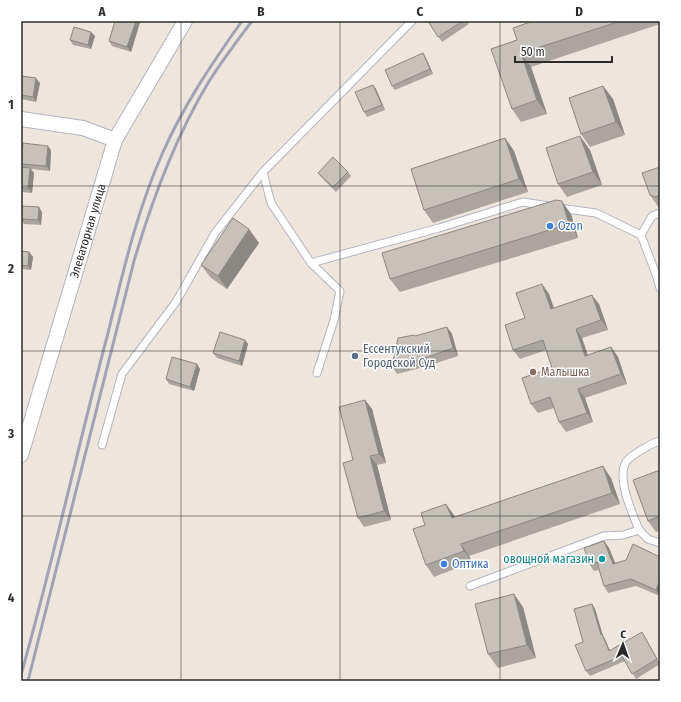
<svg xmlns="http://www.w3.org/2000/svg" width="681" height="702" viewBox="0 0 681 702" font-family="'Fira Sans Condensed',sans-serif">
  <style>
    .lines { fill: none; stroke-linecap: round; stroke-linejoin: round }
    .lane-casing { stroke: #b1b4c0; stroke-width: 9 }
    .street-casing { stroke: #b1b4c0; stroke-width: 16 }
    .lane { stroke: #fff; stroke-width: 7 }
    .street { stroke: #fff; stroke-width: 14 }
    .rail { stroke: #a0a3b6; stroke-width: 3 }
    .wall { fill: #aaa69f }
    .shaded-wall { fill: #8b8782 }
    .building { fill: #c6c1b9; stroke: #8b8782 }
    .grid { fill: none; stroke: #2c2c2c; stroke-width: 1; stroke-opacity: 0.55 }
    .shop-dot { fill: #3f7fe0; stroke: #fff; stroke-width: 1.5 }
    .service-dot { fill: #5c6f8a; stroke: #fff; stroke-width: 1.5 }
    .education-dot { fill: #8d6e63; stroke: #fff; stroke-width: 1.5 }
    .culture-dot { fill: #0f9aa8; stroke: #fff; stroke-width: 1.5 }
    .labels { text-anchor: middle; stroke-width: 3; stroke-linejoin: round; paint-order: stroke }
    .shop-label { font-size: 12px; fill: #366cbe; stroke: #fff; text-anchor: start }
    .street-label { font-size: 12px; fill: #2c2c2c; stroke: #fff }
    .service-label { font-size: 12px; fill: #4e5e75; stroke: #fff; text-anchor: start }
    .education-label { font-size: 12px; fill: #785e54; stroke: #fff; text-anchor: start }
    .culture-label { font-size: 12px; fill: #0d838f; stroke: #fff; text-anchor: end }
    .neatline { fill: none; stroke: #2c2c2c; stroke-width: 1.5 }
    .grid-label { font-size: 13px; text-anchor: middle; font-weight: bold; fill: #2c2c2c }
  </style>
  <rect width="100%" height="100%" fill="#eee6dd"/>
  <g class="lines">
    <defs>
      <g id="lane">
        <polyline points="412,21 263,172 271,203 311,263 439,228 523,202 549,206"/>
        <polyline points="559,208 596,213 641,235 657,277"/>
        <polyline points="641,235 652,216 660,213"/>
        <polyline points="311,263 340,291 334,320 317,373"/>
        <polyline points="660,276 657,277 660,288"/>
        <polyline points="102,445 122,374 176,302 215,233 263,172"/>
        <path d="M 639,530 C 633,514 616,479 626,462 C 631,455 652,443 660,441"/>
        <polyline points="470,586 604,536 623,535 639,530 648,539 660,543"/>
      </g>
      <g id="street">
        <polyline points="21,119 83,128 115,140"/>
        <path id="s1" d="M 21,455 L 115,140 L 185,21"/>
      </g>
    </defs>
    <use href="#lane" class="lane-casing"/>
    <use href="#street" class="street-casing"/>
    <use href="#lane" class="lane"/>
    <use href="#street" class="street"/>
    <g class="rail">
      <path d="M 21,675 C 53,562 78,446 108,333 C 123,272 137,210 163,152 C 184,105 212,63 242,21"/>
      <path d="M 28,681 L 134,261 C 152,200 175,138 208,83 C 221,62 237,41 252,21"/>
    </g>
  </g>
  <g class="wall">
    <polygon points="115,21 142,21 142,23 140,22 131,52 112,46 109,41"/>
    <polygon points="428,21 467,21 469,24 442,42"/>
    <polygon points="533,21 660,21 660,24 531,67 547,114 521,122 512,109 517,40"/>
    <polygon points="91,32 95,36 91,49 73,45 70,40"/>
    <polygon points="426,58 433,74 395,90 392,86"/>
    <polygon points="21,76 40,83 36,102 21,99"/>
    <polygon points="373,85 376,89 385,110 367,117 364,112"/>
    <polygon points="603,86 613,99 625,135 590,147 581,134"/>
    <polygon points="505,138 514,151 528,192 433,223 424,210"/>
    <polygon points="51,150 50,171 31,169 34,173 32,193 21,192 21,167 24,167 21,164"/>
    <polygon points="590,150 602,185 567,197 558,184"/>
    <polygon points="660,167 660,209 659,208 650,195"/>
    <polygon points="348,172 351,176 336,192 321,177 318,173"/>
    <polygon points="42,212 41,225 24,224 21,219 21,216"/>
    <polygon points="571,214 578,238 400,292 390,279"/>
    <polygon points="259,243 227,289 211,278 201,265"/>
    <polygon points="21,251 29,252 33,257 31,270 21,269"/>
    <polygon points="542,284 549,294 554,308 599,304 608,330 582,338 588,355 611,347 618,357 627,384 585,398 593,422 566,432 559,422 554,408 538,413 531,404 552,368 546,350 520,359 513,350 525,318"/>
    <polygon points="447,327 452,334 458,356 424,367 397,374 392,366 415,336"/>
    <polygon points="245,340 248,344 242,366 217,358 213,353"/>
    <polygon points="200,369 194,391 169,384 166,379"/>
    <polygon points="365,400 372,409 386,463 377,465 391,520 364,527 358,518 353,460"/>
    <polygon points="660,470 660,531 656,532 648,521"/>
    <polygon points="611,478 620,504 469,556 472,562 434,577 426,565 454,515 455,517"/>
    <polygon points="604,541 609,548 615,563 660,557 660,596 636,586 608,593 604,586 599,570 594,571 590,565"/>
    <polygon points="592,604 595,609 603,636 605,639 610,651 645,637 660,664 636,679 625,661 590,676 586,671 583,642"/>
    <polygon points="523,607 536,658 498,668 488,654"/>
  </g>
  <g class="shaded-wall">
    <polygon points="136,21 139,21 140,22 131,52 127,47"/>
    <polygon points="91,32 95,36 91,49 88,45"/>
    <polygon points="423,53 426,58 433,74 430,69"/>
    <polygon points="521,53 531,67 547,114 537,100"/>
    <polygon points="36,78 40,83 36,102 33,97"/>
    <polygon points="373,85 376,89 385,110 382,105"/>
    <polygon points="603,86 613,99 625,135 616,122"/>
    <polygon points="580,136 590,150 602,185 593,172"/>
    <polygon points="505,138 514,151 528,192 519,179"/>
    <polygon points="48,146 51,150 50,171 46,166"/>
    <polygon points="30,168 34,173 32,193 28,188"/>
    <polygon points="562,201 571,214 578,238 569,224"/>
    <polygon points="39,207 42,212 41,225 38,220"/>
    <polygon points="249,229 259,243 227,289 218,276"/>
    <polygon points="29,252 33,257 31,270 28,266"/>
    <polygon points="542,284 549,294 557,318 551,309"/>
    <polygon points="592,295 599,304 608,330 601,320"/>
    <polygon points="447,327 452,334 458,356 453,348"/>
    <polygon points="576,329 582,338 591,366 585,356"/>
    <polygon points="245,340 248,344 242,366 239,361"/>
    <polygon points="611,347 618,357 627,384 621,374"/>
    <polygon points="197,364 200,369 194,391 190,387"/>
    <polygon points="578,389 585,398 593,422 587,413"/>
    <polygon points="365,400 372,409 386,463 379,454"/>
    <polygon points="370,456 377,465 391,520 384,511"/>
    <polygon points="603,466 611,478 620,504 612,493"/>
    <polygon points="446,504 454,515 460,530 452,518"/>
    <polygon points="604,541 609,548 618,570 613,564"/>
    <polygon points="461,544 469,556 472,562 464,551"/>
    <polygon points="660,580 660,596 656,590"/>
    <polygon points="514,594 523,607 536,658 527,645"/>
    <polygon points="592,604 595,609 603,636 605,639 612,656 609,651 601,635"/>
  </g>
  <g class="building">
    <polygon points="115,21 136,21 127,47 109,41"/>
    <polygon points="428,21 463,21 438,37"/>
    <polygon points="533,21 621,21 521,53 537,100 512,109 491,49 517,40 513,28"/>
    <polygon points="74,27 91,32 88,45 70,40"/>
    <polygon points="423,53 430,69 392,86 385,70"/>
    <polygon points="21,76 36,78 33,97 21,95"/>
    <polygon points="373,85 382,105 364,112 355,92"/>
    <polygon points="603,86 616,122 581,134 569,98"/>
    <polygon points="580,136 593,172 558,184 546,148"/>
    <polygon points="505,138 519,179 424,210 411,169"/>
    <polygon points="23,143 48,146 46,166 21,164"/>
    <polygon points="333,157 348,172 333,187 318,173"/>
    <polygon points="21,167 30,168 28,188 21,188"/>
    <polygon points="660,167 660,195 655,197 650,195 642,173"/>
    <polygon points="556,200 562,201 569,224 390,279 382,253"/>
    <polygon points="22,206 39,207 38,220 21,219"/>
    <polygon points="233,218 249,229 218,276 201,265"/>
    <polygon points="21,251 29,252 28,266 21,265"/>
    <polygon points="542,284 551,309 592,295 601,320 576,329 585,356 611,347 621,374 578,389 587,413 559,422 550,397 531,404 522,378 552,368 543,340 513,350 505,325 525,318 516,293"/>
    <polygon points="447,327 453,348 419,360 392,366 398,338 414,335 415,336"/>
    <polygon points="220,332 245,340 239,361 213,353"/>
    <polygon points="172,357 197,364 190,387 166,379"/>
    <polygon points="365,400 379,454 370,456 384,511 358,518 343,463 353,460 339,407"/>
    <polygon points="603,466 612,493 461,544 464,551 426,565 413,529 425,525 421,513 446,504 452,518"/>
    <polygon points="660,470 660,516 648,521 633,480"/>
    <polygon points="604,541 613,564 626,560 633,544 660,557 660,580 656,590 631,579 604,586 597,562 590,565 584,548"/>
    <polygon points="514,594 527,645 488,654 475,604"/>
    <polygon points="592,604 601,635 602,634 609,651 642,632 657,659 632,674 622,656 586,671 575,645 583,642 574,609"/>
  </g>
  <path class="grid" d="M 181,21 L 181,681M 340,21 L 340,681M 500,21 L 500,681M 21,186 L 660,186M 21,351 L 660,351M 21,516 L 660,516"/>
  <g class="shop-dot">
    <circle cx="550" cy="226" r="4"/>
    <circle cx="444" cy="564" r="4"/>
  </g>
  <circle class="service-dot" cx="355" cy="356" r="4"/>
  <circle class="education-dot" cx="533" cy="372" r="4"/>
  <circle class="culture-dot" cx="602" cy="559" r="4"/>
  <g class="labels">
    <g class="shop-label">
      <text x="558" y="230">Ozon</text>
      <text x="452" y="568">Оптика</text>
    </g>
    <g class="street-label">
      <text dy="4" stroke="none"><textPath href="#s1" startOffset="234">Элеваторная улица</textPath></text>
    </g>
    <g class="service-label">
      <text x="363" y="353">Ессентукский<tspan x="363" dy="14">Городской Суд</tspan></text>
    </g>
    <g class="education-label">
      <text x="541" y="376">Малышка</text>
    </g>
    <g class="culture-label">
      <text x="594" y="563">овощной магазин</text>
    </g>
  </g>
  <rect width="681" height="702" fill="none" stroke="#ffffff" stroke-width="44"/>
  <g transform="translate(623 644) rotate(2)" stroke="#ffffff" stroke-width="3" paint-order="stroke">
  <path d="M0-3L7 15L0 10L-7 15Z" fill="#2c2c2c"/>
  <text y="-6" font-size="11" font-weight="bold" text-anchor="middle" fill="#2c2c2c">С</text>
  </g>
  <path d="M515 56v6h97v-6" fill="none" stroke="#2c2c2c" stroke-width="2"/>
  <text x="521" y="56" font-size="12" fill="#2c2c2c" stroke="#ffffff" stroke-width="3" paint-order="stroke">50 m</text>
  <rect x="22" y="22" width="637" height="658" class="neatline"/>
  <g class="grid-label">
    <text x="102" y="16">A</text>
    <text x="261" y="16">B</text>
    <text x="420" y="16">C</text>
    <text x="579" y="16">D</text>
    <text x="11" y="109">1</text>
    <text x="11" y="273">2</text>
    <text x="11" y="438">3</text>
    <text x="11" y="602">4</text>
  </g>
</svg>
